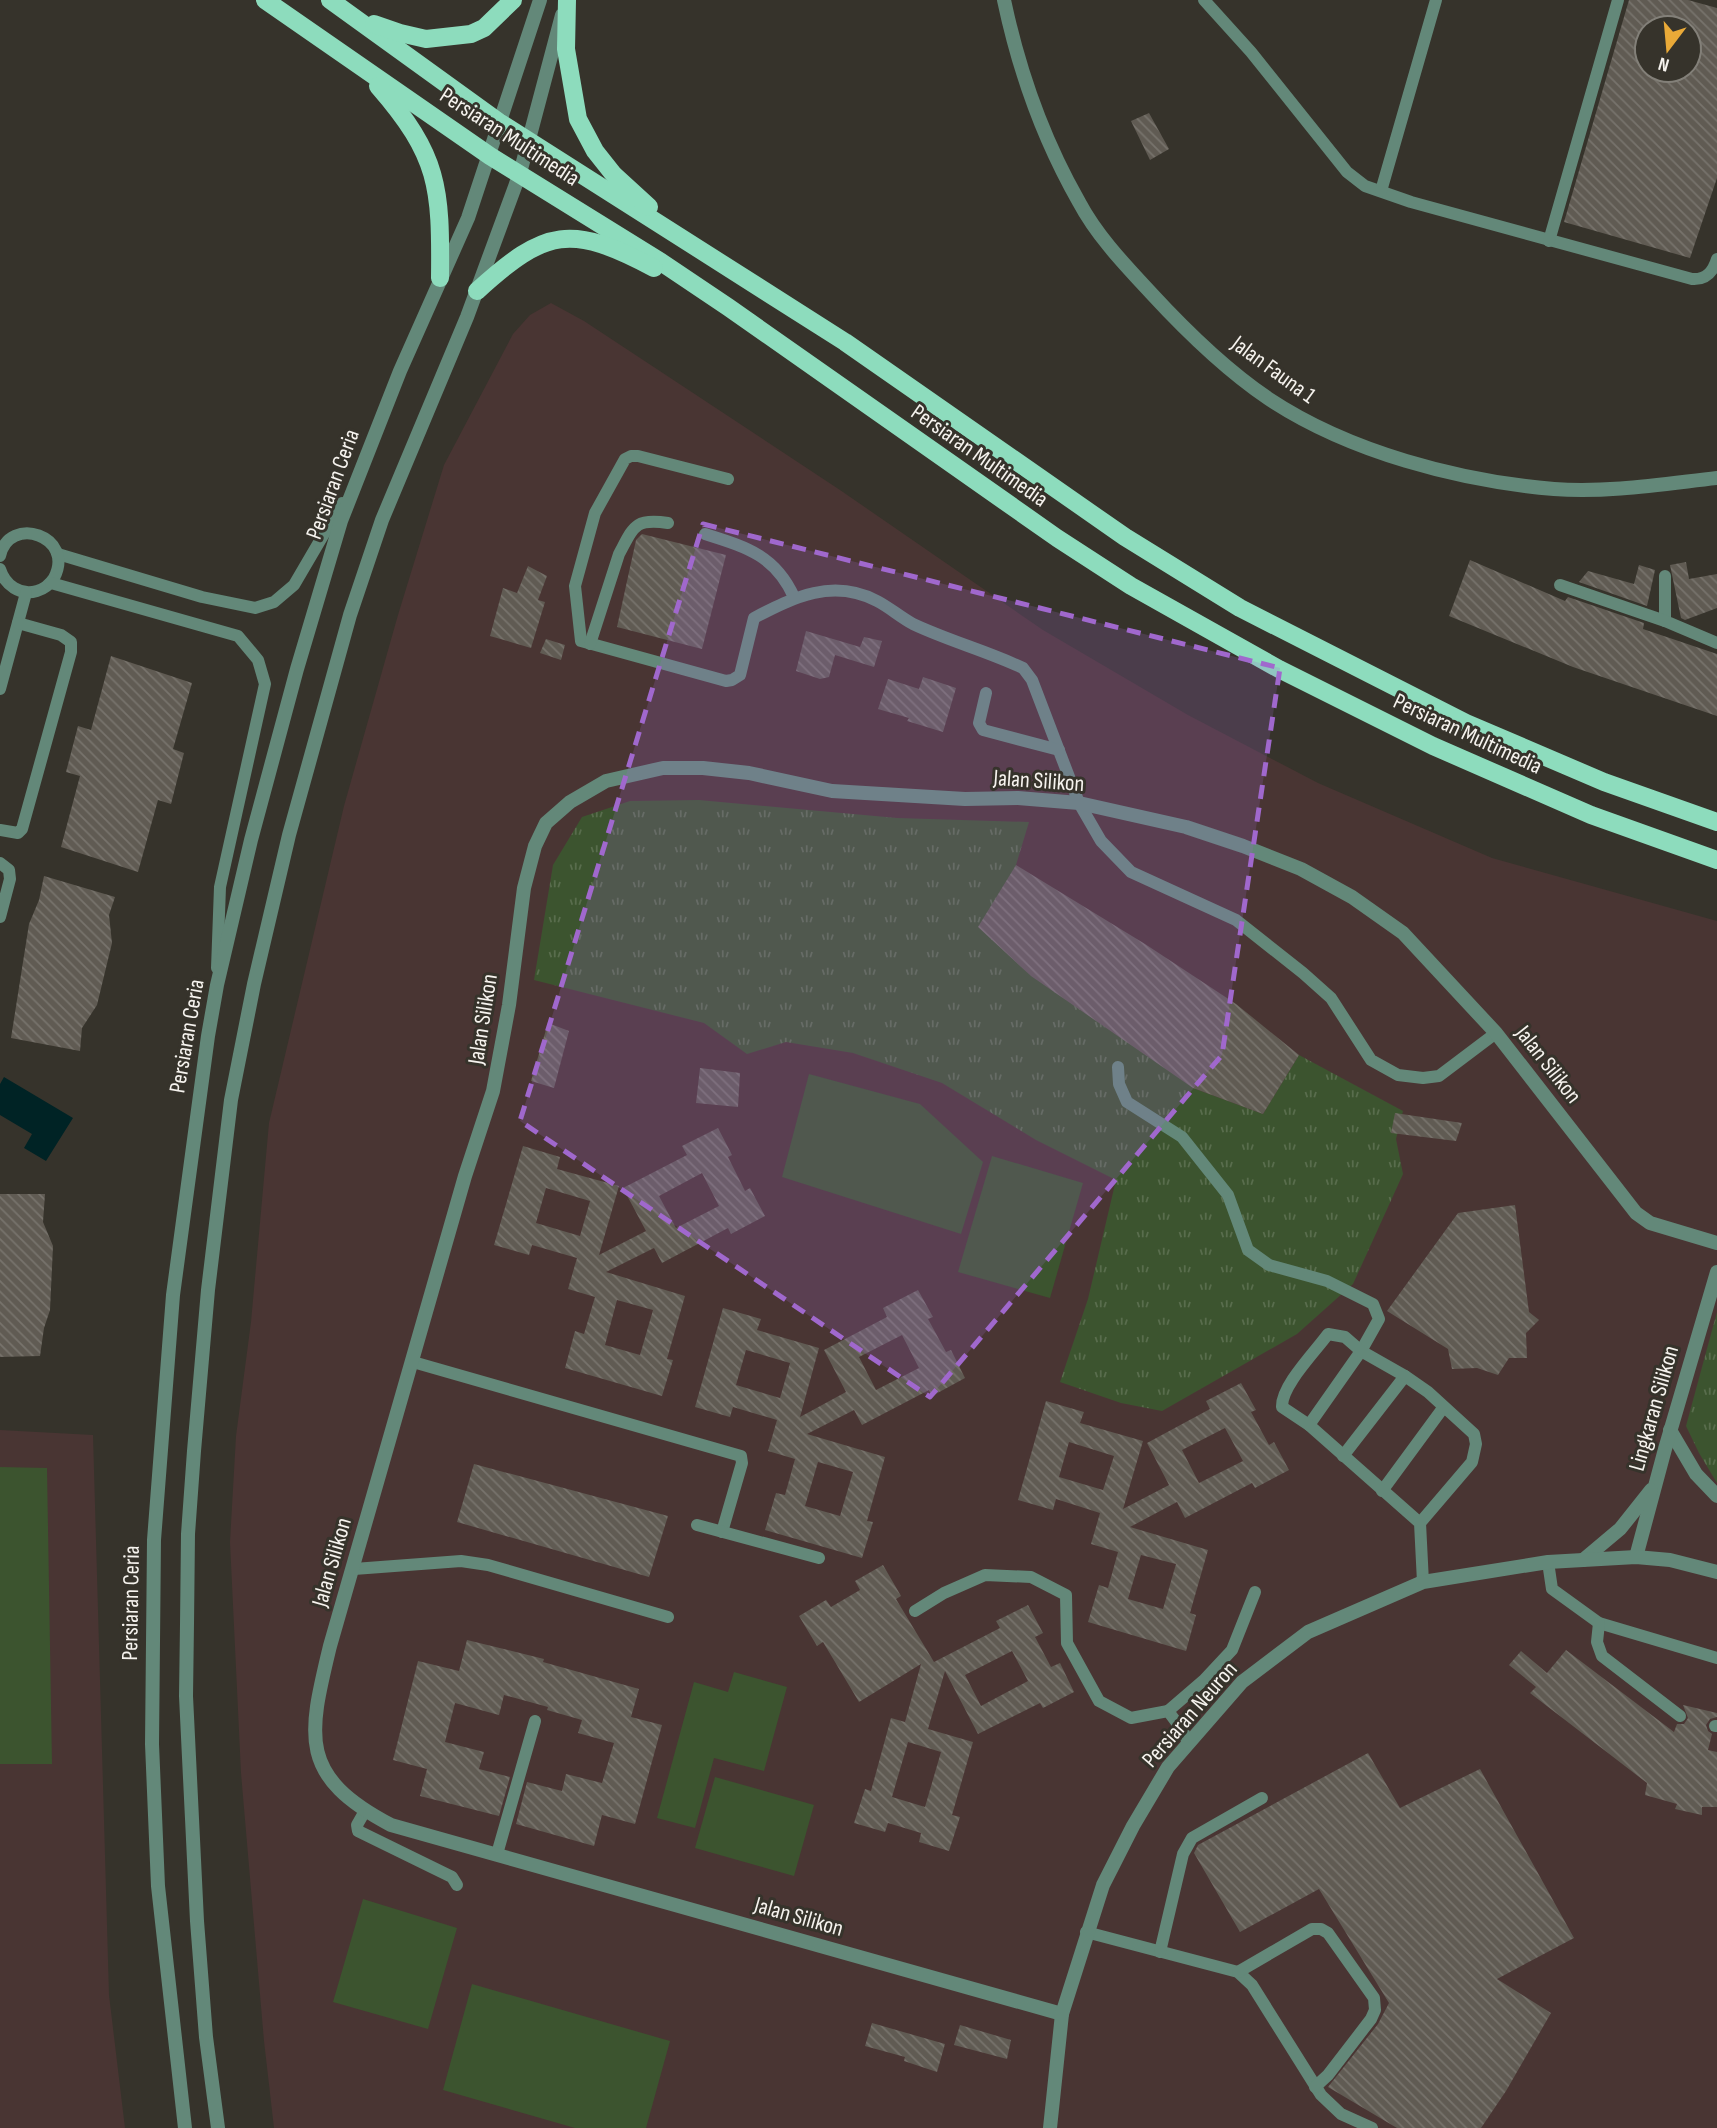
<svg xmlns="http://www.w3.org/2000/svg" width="1717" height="2128" viewBox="0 0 1717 2128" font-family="'Sofia Sans Condensed',sans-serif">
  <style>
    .education { fill: #493533 }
    .grass { fill: url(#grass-tufts) }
    .pitch { fill: #3c542f }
    .water { fill: #002325 }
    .building { fill: url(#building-back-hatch); fill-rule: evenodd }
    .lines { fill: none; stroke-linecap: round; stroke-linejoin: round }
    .service { stroke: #638879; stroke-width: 12 }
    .tertiary { stroke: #638879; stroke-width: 14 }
    .primary { stroke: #8ddcbd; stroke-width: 18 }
    .marked { fill: #a068cd; fill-opacity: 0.2; stroke: #a068cd; stroke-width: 5; stroke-dasharray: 14 9; stroke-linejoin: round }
    .labels { text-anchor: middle; stroke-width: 6; stroke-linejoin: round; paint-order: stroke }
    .street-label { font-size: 23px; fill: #f6f3ee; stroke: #36332b }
  </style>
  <defs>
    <pattern id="grass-tufts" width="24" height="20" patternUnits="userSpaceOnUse" patternTransform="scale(1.75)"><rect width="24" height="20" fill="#3c542f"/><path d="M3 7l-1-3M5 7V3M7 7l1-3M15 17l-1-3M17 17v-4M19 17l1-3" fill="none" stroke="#596d4d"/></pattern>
    <pattern id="building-back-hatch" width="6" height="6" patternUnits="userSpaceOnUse" patternTransform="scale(1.75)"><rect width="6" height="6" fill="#605b53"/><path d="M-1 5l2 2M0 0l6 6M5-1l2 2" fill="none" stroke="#77736c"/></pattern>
  </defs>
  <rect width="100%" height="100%" fill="#36332b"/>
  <g class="education">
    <polygon points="551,303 584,321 840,490 1043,630 1188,715 1318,783 1492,858 1717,921 1717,2128 274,2128 264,2041 241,1773 230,1542 236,1436 251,1322 269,1123 344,806 398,615 444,465 513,334 530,315"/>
    <polygon points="0,1430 93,1435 109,1995 125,2128 0,2128"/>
  </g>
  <g class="grass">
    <polygon points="699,800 897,818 1029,822 1016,865 1193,1088 1263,1114 1299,1055 1403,1111 1396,1139 1403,1174 1353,1284 1297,1334 1162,1411 1121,1403 1060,1382 1088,1299 1116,1180 1036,1140 942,1083 853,1053 786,1042 747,1054 704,1023 534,980 553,865 582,817 630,801"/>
    <polygon points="1717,1312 1717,1483 1699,1453 1686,1426"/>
  </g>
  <g class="pitch">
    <polygon points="809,1074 920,1104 983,1162 961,1234 782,1177"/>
    <polygon points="992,1156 1083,1183 1050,1298 958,1272"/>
    <polygon points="0,1467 47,1468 52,1764 0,1764"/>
    <polygon points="734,1672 787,1687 764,1771 714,1758 695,1828 657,1818 694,1682 728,1692"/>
    <polygon points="715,1777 814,1805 794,1876 695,1848"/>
    <polygon points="363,1899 457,1928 428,2029 333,2002"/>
    <polygon points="472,1984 670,2041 646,2128 575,2128 443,2090"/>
  </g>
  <polygon class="water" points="4,1077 73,1118 46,1161 24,1148 32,1134 0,1115 0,1084"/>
  <g class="building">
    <path d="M 1629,0 L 1688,0 L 1717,8 L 1717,178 L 1690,258 L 1564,222 ZM 1647,28 L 1689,28 L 1689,70 L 1647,70 Z"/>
    <polygon points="1149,113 1169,149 1150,160 1131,121"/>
    <polygon points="642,534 726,555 702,649 617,627 636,540"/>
    <polygon points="1470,560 1565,601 1568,597 1644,623 1643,629 1717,654 1717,716 1573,667 1449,616"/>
    <polygon points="1686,562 1689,579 1717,574 1717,608 1685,620 1681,618 1670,565"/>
    <polygon points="1639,565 1655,570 1647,606 1579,582 1588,571 1634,584"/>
    <polygon points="528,566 547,576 538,600 545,602 531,648 490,636 503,588 517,593"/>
    <polygon points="806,631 860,647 864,637 882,641 874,667 835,655 829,677 820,679 796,671"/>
    <polygon points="546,639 565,645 561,660 540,653"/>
    <polygon points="111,656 192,683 173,749 184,753 171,804 158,800 138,872 61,847 80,776 66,772 78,726 91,730"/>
    <polygon points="923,677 956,688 943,732 907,721 909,718 878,709 888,679 919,689"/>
    <polygon points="1016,865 1145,944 1236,1004 1299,1055 1263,1114 1193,1088 1031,976 978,927"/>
    <polygon points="44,876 115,897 109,915 112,943 97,1005 82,1028 80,1051 11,1038 29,924 39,900"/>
    <polygon points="548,1023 569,1031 554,1088 531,1081"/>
    <polygon points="700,1068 740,1073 738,1107 696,1103"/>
    <polygon points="1395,1113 1462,1123 1456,1141 1391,1133"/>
    <path d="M 718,1128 L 732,1155 L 728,1157 L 745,1191 L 750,1188 L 765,1216 L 731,1234 L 728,1228 L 662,1263 L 654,1248 L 606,1272 L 685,1296 L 667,1359 L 673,1360 L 662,1396 L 565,1368 L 575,1331 L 584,1334 L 595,1297 L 568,1289 L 577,1258 L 532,1245 L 529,1255 L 494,1245 L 523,1146 L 560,1157 L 557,1169 L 619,1186 L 599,1255 L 646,1231 L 623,1188 L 687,1155 L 682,1146 ZM 702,1173 L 719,1206 L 676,1228 L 659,1196 ZM 546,1188 L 590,1201 L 580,1236 L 536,1223 ZM 617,1300 L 653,1310 L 640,1355 L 605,1345 Z"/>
    <polygon points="0,1194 45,1194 43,1222 53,1246 50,1310 44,1328 40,1356 0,1357"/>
    <polygon points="1515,1205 1529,1312 1539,1320 1526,1333 1527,1358 1509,1358 1498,1375 1477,1368 1452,1369 1448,1349 1387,1311 1458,1213"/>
    <path d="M 918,1290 L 933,1317 L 928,1319 L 946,1352 L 951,1350 L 965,1378 L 932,1396 L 929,1390 L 862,1425 L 854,1410 L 807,1434 L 885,1457 L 867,1521 L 873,1522 L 862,1558 L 765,1530 L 776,1493 L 785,1495 L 795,1459 L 768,1451 L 777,1420 L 733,1407 L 730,1417 L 695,1407 L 723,1308 L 761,1319 L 757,1330 L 819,1348 L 800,1417 L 846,1392 L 824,1350 L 887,1317 L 883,1308 ZM 902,1335 L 919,1368 L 876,1390 L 859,1357 ZM 746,1350 L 790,1363 L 780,1398 L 736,1385 ZM 818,1462 L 853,1472 L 840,1516 L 805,1506 Z"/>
    <path d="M 1241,1383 L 1256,1410 L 1251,1412 L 1269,1445 L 1274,1442 L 1289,1470 L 1255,1488 L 1252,1483 L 1185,1518 L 1177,1502 L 1130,1527 L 1208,1550 L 1190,1613 L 1196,1615 L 1186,1651 L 1088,1622 L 1099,1585 L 1108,1588 L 1118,1552 L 1091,1544 L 1100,1513 L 1056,1499 L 1053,1510 L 1018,1500 L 1046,1401 L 1084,1412 L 1080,1423 L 1143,1441 L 1123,1509 L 1169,1485 L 1147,1443 L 1210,1409 L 1206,1401 ZM 1225,1428 L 1243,1461 L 1199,1483 L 1182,1450 ZM 1069,1442 L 1114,1456 L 1103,1490 L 1059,1477 ZM 1141,1555 L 1176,1564 L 1163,1609 L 1128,1599 Z"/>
    <polygon points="474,1464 668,1516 649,1577 457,1522"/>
    <path d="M 883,1565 L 901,1596 L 896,1599 L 934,1662 L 1000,1628 L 996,1621 L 1028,1605 L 1043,1633 L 1035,1637 L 1051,1667 L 1060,1663 L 1074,1692 L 1043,1708 L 1040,1703 L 978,1734 L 945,1671 L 928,1729 L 973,1742 L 952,1815 L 960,1817 L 949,1851 L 919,1842 L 921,1833 L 888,1823 L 885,1832 L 854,1823 L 865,1789 L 871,1791 L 891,1718 L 905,1722 L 921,1664 L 859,1702 L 823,1642 L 817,1646 L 799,1616 L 826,1600 L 831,1607 L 860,1590 L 855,1581 ZM 1012,1651 L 1028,1681 L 981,1706 L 965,1675 ZM 908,1742 L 941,1752 L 925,1807 L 892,1797 Z"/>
    <polygon points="467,1640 544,1659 543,1662 639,1689 631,1717 662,1725 635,1824 602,1815 594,1846 516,1824 527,1782 562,1791 566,1774 602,1783 614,1743 578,1733 582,1720 547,1710 548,1707 504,1695 499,1715 455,1703 445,1742 484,1752 479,1769 510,1777 499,1816 420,1796 427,1769 393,1760 418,1661 459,1671"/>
    <polygon points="1566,1650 1674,1732 1677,1724 1684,1724 1688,1718 1683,1705 1717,1713 1717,1717 1710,1719 1706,1725 1708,1731 1712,1734 1708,1750 1717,1752 1717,1807 1702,1807 1702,1815 1675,1809 1677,1804 1645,1795 1647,1783 1530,1693 1536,1687 1509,1665 1521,1651 1547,1673"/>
    <polygon points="1368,1753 1400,1808 1480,1769 1574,1938 1497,1979 1551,2013 1506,2091 1481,2128 1397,2128 1328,2087 1378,2024 1389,2003 1319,1889 1240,1932 1194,1853 1198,1845"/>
    <polygon points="872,2023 945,2044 937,2072 904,2061 905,2057 865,2046"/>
    <polygon points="960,2025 1011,2040 1007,2059 954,2045"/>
  </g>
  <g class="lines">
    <g class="service">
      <path d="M 1204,0 L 1251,52 L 1347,172 L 1365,186 L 1411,202 L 1692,279 C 1706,280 1713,272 1717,259"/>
      <polyline points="1381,191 1436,0"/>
      <polyline points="1549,241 1618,0"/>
      <path d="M 728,479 L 638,456 L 631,456 L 625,459 L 595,513 L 575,586 L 581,641 L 726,681 L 732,680 L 740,675 L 754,618 C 794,597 833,578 877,601 C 889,607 900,617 913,624 C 949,641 987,651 1023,668 L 1032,680 L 1079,803 L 1101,841 L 1131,872 L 1236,920 L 1303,973 L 1331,998 L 1371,1060 L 1398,1075 L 1423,1078 L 1439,1076 L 1496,1033"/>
      <path d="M 705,534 C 746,547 775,555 794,597"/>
      <polyline points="58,554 202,597 255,608 274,602 294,585 342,503"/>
      <path d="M 0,556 C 9,514 76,536 54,578 C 50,584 44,589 37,591 C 20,596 5,585 0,569"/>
      <polyline points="1665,576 1665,621 1717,643"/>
      <polyline points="51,583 238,636 258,660 265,684 220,887 217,968"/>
      <polyline points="1560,585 1665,621"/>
      <path d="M 590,644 L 619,554 C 634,526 635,518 668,523"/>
      <polyline points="0,689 26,593"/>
      <polyline points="986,693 979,723 983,730 1059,750"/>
      <polyline points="0,830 18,833 22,829 71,652 71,642 61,635 18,623"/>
      <polyline points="0,863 9,870 10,879 0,917"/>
      <polyline points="1118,1067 1119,1084 1127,1102 1182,1137 1228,1195 1248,1250 1269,1265 1327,1281 1373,1304 1379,1319 1361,1351 1309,1425"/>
      <polyline points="413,1362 741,1456 742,1463 722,1532"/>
      <polyline points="1343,1456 1405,1376"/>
      <polyline points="1382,1491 1443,1408"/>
      <path d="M 1420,1523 L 1309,1425 L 1282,1407 C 1281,1386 1315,1352 1328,1334 L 1345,1337 L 1361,1351 L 1405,1376 L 1428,1392 L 1474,1434 L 1476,1444 L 1472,1462 L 1420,1523 L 1423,1582"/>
      <polyline points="697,1525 819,1558"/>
      <polyline points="1548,1562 1552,1589 1599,1623 1717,1658"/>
      <polyline points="354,1569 461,1561 488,1565 668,1617"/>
      <polyline points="915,1611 944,1593 985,1575 1031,1577 1066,1595 1067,1643 1099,1701 1131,1718 1168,1711 1183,1731 1188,1743"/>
      <polyline points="1599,1623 1597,1642 1602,1656 1680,1716"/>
      <polyline points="1168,1711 1204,1680 1232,1650 1255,1592"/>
      <polyline points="1715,1726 1717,1726"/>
      <polyline points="365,1811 357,1825 358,1831 452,1877 457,1885"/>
      <polyline points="497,1854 535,1721"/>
      <polyline points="1086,1932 1238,1972 1252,1985 1321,2095 1341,2114 1372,2128"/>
      <polyline points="1160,1952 1183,1854 1192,1838 1262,1798"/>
      <polyline points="1238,1972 1312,1929 1321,1929 1328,1933 1374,1998 1375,2010 1371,2019 1328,2075 1315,2087"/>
    </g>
    <g class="tertiary">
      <path d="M 1004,0 C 1019,71 1043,139 1079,202 C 1097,236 1125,265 1151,293 C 1186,331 1226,370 1269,399 C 1349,452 1459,481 1554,489 C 1608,493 1663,484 1717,478"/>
      <polyline points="1670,1430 1696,1474 1717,1496"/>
      <polyline points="1636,1557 1665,1449 1717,1272"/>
      <polyline points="1583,1560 1620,1529 1651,1490"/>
      <path d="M 1062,2014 L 391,1825 C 298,1776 308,1737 330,1646 L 465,1176 L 493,1091 L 509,1005 L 524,888 L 535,846 L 546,823 L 570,802 L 606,781 L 663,768 L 703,768 L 749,773 L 832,791 L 965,799 L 1018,798 L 1079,803 L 1186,827 L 1243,846 L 1301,869 L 1352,897 L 1403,933 L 1496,1033 L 1636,1213 L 1650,1223 L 1717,1243"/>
      <polyline points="185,2128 158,1886 152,1744 154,1540 173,1295 208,1036 217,985 251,840 297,669 341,521 400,371 468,218 540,0"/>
      <polyline points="218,2128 206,2037 197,1921 186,1696 187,1624 188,1534 194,1451 208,1290 231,1100 254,984 289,835 350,615 382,520 467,317 520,173 562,15"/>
      <polyline points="1050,2128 1062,2014 1103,1885 1133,1826 1168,1767 1242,1682 1308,1632 1423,1582 1548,1562 1636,1557 1670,1560 1717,1572"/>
    </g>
    <g class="primary">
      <polyline points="265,0 490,156 661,262 728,307 1057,538 1131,586 1279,669 1433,746 1591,815 1717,860"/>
      <polyline points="330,0 499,122 845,342 1125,537 1240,608 1466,723 1604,782 1717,822"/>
      <polyline points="567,0 566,49 578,119 595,151 614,175 649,207"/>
      <polyline points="374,24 400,33 426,39 471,34 484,28 513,0"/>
      <path d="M 378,86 C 439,156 441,187 440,278"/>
      <path d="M 477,291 C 546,228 571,224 654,268"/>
    </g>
  </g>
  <path class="marked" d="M 703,524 L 1280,668 L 1222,1055 L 930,1397 L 520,1121 Z"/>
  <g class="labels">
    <g class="street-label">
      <text transform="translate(510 136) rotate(33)" y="8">Persiaran Multimedia</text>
      <text transform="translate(1274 369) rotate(36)" y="8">Jalan Fauna 1</text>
      <text transform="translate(980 455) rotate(35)" y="8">Persiaran Multimedia</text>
      <text transform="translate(332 484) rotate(-70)" y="8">Persiaran Ceria</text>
      <text transform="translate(1468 733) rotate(25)" y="8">Persiaran Multimedia</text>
      <text transform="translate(1039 780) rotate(4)" y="8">Jalan Silikon</text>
      <text transform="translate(482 1019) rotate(-81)" y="8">Jalan Silikon</text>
      <text transform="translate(186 1036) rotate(-80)" y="8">Persiaran Ceria</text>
      <text transform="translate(1549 1064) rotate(52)" y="8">Jalan Silikon</text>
      <text transform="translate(1653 1408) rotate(-74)" y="8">Lingkaran Silikon</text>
      <text transform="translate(331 1562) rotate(-74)" y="8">Jalan Silikon</text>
      <text transform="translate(130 1603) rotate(-89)" y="8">Persiaran Ceria</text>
      <text transform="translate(1189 1714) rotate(-49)" y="8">Persiaran Neuron</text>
      <text transform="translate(799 1916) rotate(16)" y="8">Jalan Silikon</text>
    </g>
  </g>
  <g transform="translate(1668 49) rotate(196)"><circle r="33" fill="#36332b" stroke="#838079" stroke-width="2"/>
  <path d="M0-5L12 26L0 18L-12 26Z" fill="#eaaa38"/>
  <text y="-10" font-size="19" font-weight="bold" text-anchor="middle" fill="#f6f3ee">N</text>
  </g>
</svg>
